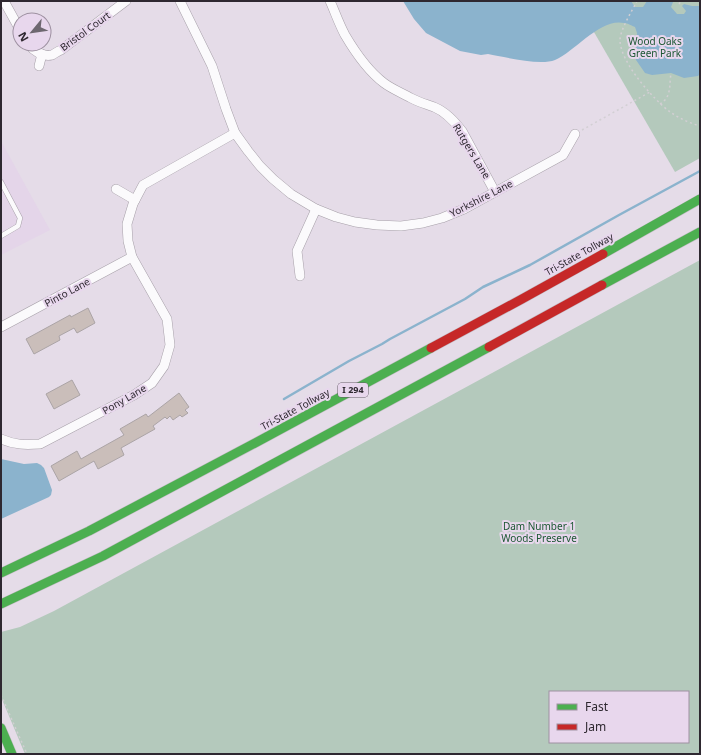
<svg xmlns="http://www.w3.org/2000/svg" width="701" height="755" viewBox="0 0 701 755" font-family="'Noto Sans',sans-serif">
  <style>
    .built { fill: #e4d5e9 }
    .green { fill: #b4c9bc; fill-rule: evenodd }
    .water { fill: #8bb3cd }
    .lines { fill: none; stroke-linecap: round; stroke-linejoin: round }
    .stream { stroke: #8bb3cd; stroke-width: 2.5 }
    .building { fill: #cabeba; stroke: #aba4a6 }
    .lane-casing { stroke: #a7a0a9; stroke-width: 5.5 }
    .street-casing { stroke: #a7a0a9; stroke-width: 10 }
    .fast-casing { stroke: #c0bbc2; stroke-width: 10 }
    .jam-casing { stroke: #c0bbc2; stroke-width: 10 }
    .path { stroke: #d2cfd3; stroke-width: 1.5; stroke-dasharray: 2 3; stroke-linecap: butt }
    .lane { stroke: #fbfafc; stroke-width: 4.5 }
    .street { stroke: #fbfafc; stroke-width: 9 }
    .fast { stroke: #4caf50; stroke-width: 9 }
    .jam { stroke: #c62828; stroke-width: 9 }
    .labels { text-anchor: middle; stroke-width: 4; stroke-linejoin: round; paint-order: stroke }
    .shield { fill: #e8d7ed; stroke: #665c69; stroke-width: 1 }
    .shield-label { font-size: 9px; font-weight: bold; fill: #2e2830 }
    .street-label { font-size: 10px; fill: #2e2830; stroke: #e8d7ed }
    .park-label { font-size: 10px; fill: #1b5732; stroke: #e8d7ed }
  </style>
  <rect width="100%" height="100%" fill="#e5dce8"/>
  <polygon class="built" points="1,141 50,230 1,255"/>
  <g class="green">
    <polygon points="576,1 700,1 700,158 675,172"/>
    <path d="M 700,260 L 700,754 L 25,754 L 1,697 L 1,632 L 20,627 L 54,611 ZM 550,692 L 688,692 L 688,742 L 550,742 Z"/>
  </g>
  <g class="water">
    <path d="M 403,1 L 631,1 L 635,7 L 643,7 L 647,1 L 672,1 L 673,2 L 671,7 L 677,14 L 684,14 L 686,11 L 682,6 L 684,4 L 692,6 L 700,6 L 700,74 L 698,76 L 684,78 L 671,73 L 652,75 L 645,73 L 636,60 L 635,53 L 637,33 L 635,27 C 632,26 628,23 624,23 C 600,18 576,51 555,60 C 540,66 505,57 488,54 L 481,55 L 460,51 L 426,33 L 414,19 Z"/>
    <polygon points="1,459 24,464 37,463 41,465 44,468 52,490 51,495 49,497 1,519"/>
  </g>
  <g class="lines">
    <polyline class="stream" points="284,399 349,361 382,344 390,339 465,299 483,287 530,265 619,215 700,171"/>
  </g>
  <g class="building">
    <polygon points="88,308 95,323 77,333 74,328 59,336 60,340 34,354 26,339 70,315 71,317"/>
    <polygon points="72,380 80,395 54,409 46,394"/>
    <polygon points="179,393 189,407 185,410 188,413 182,417 180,415 173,420 170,416 167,419 165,417 153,426 155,429 121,448 124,455 98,469 94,461 59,481 51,466 77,451 81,459 124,435 120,429 146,414 148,417"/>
  </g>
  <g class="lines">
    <defs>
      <polyline id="lane" points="1,182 20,218 18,226 1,236"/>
      <g id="street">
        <polyline points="4,1 20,30"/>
        <polyline points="180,1 212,66 226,109 235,133 248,151 260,166 273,179 291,194 316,209 336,217 355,222 377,225 401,226 423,223 442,218 464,209 563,155 575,134"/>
        <path d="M 330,1 C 335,12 339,24 345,35 C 355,52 368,71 384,83 C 392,89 402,93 411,98 C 418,102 426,104 434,107 C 446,112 454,121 462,131 L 495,192"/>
        <path d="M 28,44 C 34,51 42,57 52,55 C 54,54 58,51 61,50 L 126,1"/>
        <polyline points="39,66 42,54"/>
        <polyline points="116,189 135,200"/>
        <polyline points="300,276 297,251 316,209"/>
        <polyline points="1,327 132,257"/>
        <path d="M 1,439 C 15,445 25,445 40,444 L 134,395 L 152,383 L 164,366 L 170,345 L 167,319 L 132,257 L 128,241 L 127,224 L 133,204 L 143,185 L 235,133"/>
      </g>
      <g id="fast">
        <polyline points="603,254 700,199"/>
        <polyline points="602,285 700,232"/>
        <polyline points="1,573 89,531 257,442 431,348"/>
        <polyline points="1,604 103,556 489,347"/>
        <polyline points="1,728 12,754"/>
      </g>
      <g id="jam">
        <polyline points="489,347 602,285"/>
        <polyline points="431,348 522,299 603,254"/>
      </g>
    </defs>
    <use href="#lane" class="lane-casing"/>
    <use href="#street" class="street-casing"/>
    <use href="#fast" class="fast-casing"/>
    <use href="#jam" class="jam-casing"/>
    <g class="path">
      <path d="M 637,1 C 632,11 620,30 620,40 C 620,62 653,99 670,112 C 679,118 689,123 700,126"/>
      <polyline points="679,4 681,1"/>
      <path d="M 660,104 C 672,97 669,85 671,73"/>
      <polyline points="582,130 650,92"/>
      <polyline points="1,695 27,754"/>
    </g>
    <use href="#lane" class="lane"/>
    <use href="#street" class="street"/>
    <use href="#fast" class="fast"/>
    <use href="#jam" class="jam"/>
  </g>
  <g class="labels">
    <rect class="shield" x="338" y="383" width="30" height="14" rx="3"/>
    <g class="shield-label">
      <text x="353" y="393">I 294</text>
    </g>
    <g class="street-label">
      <text transform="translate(85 31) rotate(-36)" y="4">Bristol Court</text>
      <text transform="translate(472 151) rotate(59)" y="4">Rutgers Lane</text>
      <text transform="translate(481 198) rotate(-27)" y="4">Yorkshire Lane</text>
      <text transform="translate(579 254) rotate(-29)" y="4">Tri-State Tollway</text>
      <text transform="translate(67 292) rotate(-28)" y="4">Pinto Lane</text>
      <text transform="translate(124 399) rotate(-30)" y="4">Pony Lane</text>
      <text transform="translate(295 409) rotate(-28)" y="4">Tri-State Tollway</text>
    </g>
    <g class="park-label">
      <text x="655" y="45">Wood Oaks<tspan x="655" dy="12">Green Park</tspan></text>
      <text x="539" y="530">Dam Number 1<tspan x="539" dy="12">Woods Preserve</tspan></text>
    </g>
  </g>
  <rect width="701" height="755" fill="none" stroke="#2e2830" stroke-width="4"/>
  <rect x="549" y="691" width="140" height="52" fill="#e8d7ed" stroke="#9e91a1"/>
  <rect x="557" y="704" width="20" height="6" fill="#4caf50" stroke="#9e91a1"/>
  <text x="585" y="711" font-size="12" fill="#2e2830">Fast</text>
  <rect x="557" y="724" width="20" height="6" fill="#c62828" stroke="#9e91a1"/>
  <text x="585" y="731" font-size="12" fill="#2e2830">Jam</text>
  <g transform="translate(32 32) rotate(241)"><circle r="19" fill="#e8d7ed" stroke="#9e91a1"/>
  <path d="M0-3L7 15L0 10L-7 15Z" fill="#6e6770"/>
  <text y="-6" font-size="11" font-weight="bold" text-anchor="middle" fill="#2e2830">N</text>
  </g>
</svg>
